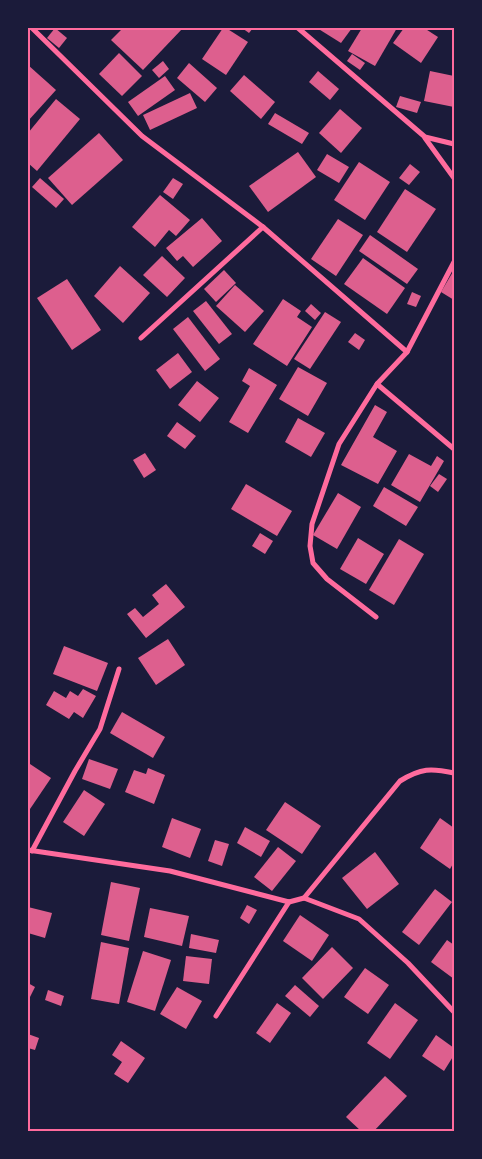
<svg xmlns="http://www.w3.org/2000/svg" width="482" height="1159" viewBox="0 0 482 1159" font-family="Montserrat,sans-serif">
  <style>
    .building { fill: #dd5f8e }
    .lines { fill: none; stroke-linecap: round; stroke-linejoin: round }
    .minor { stroke: #ff6b9d; stroke-width: 5 }
    .neatline { fill: none; stroke: #ff6b9d; stroke-width: 2 }
  </style>
  <rect width="100%" height="100%" fill="#1b1b3a"/>
  <g class="building">
    <polygon points="55,28 67,38 59,48 47,38"/>
    <polygon points="123,28 183,28 143,70 111,40"/>
    <polygon points="223,28 226,28 248,42 226,75 202,59"/>
    <polygon points="242,28 253,28 249,33"/>
    <polygon points="317,28 352,28 341,43"/>
    <polygon points="362,28 397,28 375,66 348,51"/>
    <polygon points="404,28 424,28 438,37 421,63 393,43"/>
    <polygon points="119,53 142,76 122,96 99,74"/>
    <polygon points="352,54 365,63 360,70 347,61"/>
    <polygon points="163,61 169,69 159,78 152,70"/>
    <polygon points="189,63 217,88 205,102 177,78"/>
    <polygon points="28,65 56,90 28,121"/>
    <polygon points="318,71 339,89 330,100 309,82"/>
    <polygon points="430,71 454,76 454,107 424,101"/>
    <polygon points="244,75 275,102 261,119 230,91"/>
    <polygon points="165,76 175,90 138,116 128,102"/>
    <polygon points="190,93 197,108 150,130 143,115"/>
    <polygon points="400,96 421,102 417,113 396,107"/>
    <polygon points="56,99 80,119 37,171 28,163 28,133"/>
    <polygon points="340,109 362,128 341,153 319,133"/>
    <polygon points="275,113 309,133 302,144 268,124"/>
    <polygon points="99,133 123,160 72,205 48,178"/>
    <polygon points="298,152 316,177 268,212 249,186"/>
    <polygon points="327,154 349,167 339,183 317,170"/>
    <polygon points="359,162 390,182 365,220 334,200"/>
    <polygon points="410,164 420,172 409,185 399,178"/>
    <polygon points="40,178 64,199 56,208 32,187"/>
    <polygon points="173,178 183,184 173,199 163,192"/>
    <polygon points="405,189 436,209 407,252 377,232"/>
    <polygon points="160,195 190,220 176,236 169,230 155,247 132,227"/>
    <polygon points="202,218 222,241 193,267 183,256 177,261 166,248"/>
    <polygon points="338,219 363,235 336,276 311,259"/>
    <polygon points="370,235 418,269 407,284 359,251"/>
    <polygon points="162,256 185,278 167,297 143,275"/>
    <polygon points="363,258 405,288 387,314 344,284"/>
    <polygon points="120,266 150,293 123,323 94,296"/>
    <polygon points="224,270 236,283 216,302 204,289"/>
    <polygon points="454,270 454,300 441,292"/>
    <polygon points="67,279 101,330 72,350 37,298"/>
    <polygon points="235,285 264,311 245,332 216,306"/>
    <polygon points="412,292 421,296 416,307 407,304"/>
    <polygon points="283,299 301,311 297,317 312,327 287,366 253,344"/>
    <polygon points="206,301 232,334 219,344 193,311"/>
    <polygon points="311,304 321,313 315,320 305,311"/>
    <polygon points="325,312 341,322 310,369 294,359"/>
    <polygon points="188,317 220,359 205,371 173,329"/>
    <polygon points="355,333 365,340 359,350 348,342"/>
    <polygon points="178,353 192,372 170,389 156,370"/>
    <polygon points="298,367 327,383 308,416 279,399"/>
    <polygon points="249,368 277,385 248,433 229,422 250,386 242,381"/>
    <polygon points="197,381 219,398 200,422 178,405"/>
    <polygon points="375,405 387,412 373,437 397,451 378,484 341,465"/>
    <polygon points="298,418 325,433 311,457 285,442"/>
    <polygon points="177,422 196,436 185,449 167,436"/>
    <polygon points="145,453 156,470 144,478 133,460"/>
    <polygon points="409,454 431,466 437,456 444,461 420,502 391,485"/>
    <polygon points="439,474 447,479 438,492 430,486"/>
    <polygon points="246,484 292,511 277,536 231,509"/>
    <polygon points="384,487 418,507 406,526 373,506"/>
    <polygon points="338,493 361,507 337,549 313,535"/>
    <polygon points="260,533 273,541 265,554 252,546"/>
    <polygon points="358,538 384,554 366,584 340,569"/>
    <polygon points="399,539 424,554 394,605 369,590"/>
    <polygon points="166,584 185,607 146,638 127,614 135,608 143,617 159,604 152,595"/>
    <polygon points="168,639 185,665 156,685 138,658"/>
    <polygon points="64,646 108,663 97,691 53,674"/>
    <polygon points="83,689 96,696 83,718 74,712 69,719 46,705 54,691 66,698 70,691 78,696"/>
    <polygon points="122,712 165,737 153,758 110,733"/>
    <polygon points="89,759 118,769 110,789 82,779"/>
    <polygon points="30,764 51,778 28,812 28,767"/>
    <polygon points="148,768 165,775 154,804 125,792 134,770 146,774"/>
    <polygon points="84,790 105,804 84,836 63,822"/>
    <polygon points="285,802 321,826 302,854 266,830"/>
    <polygon points="172,818 201,829 190,858 162,847"/>
    <polygon points="440,818 454,828 454,862 450,869 420,848"/>
    <polygon points="245,827 270,841 261,857 237,843"/>
    <polygon points="215,840 229,844 222,866 208,861"/>
    <polygon points="278,847 296,861 272,891 254,877"/>
    <polygon points="375,852 399,884 367,909 342,878"/>
    <polygon points="111,882 140,888 129,941 101,935"/>
    <polygon points="435,889 452,902 419,945 402,932"/>
    <polygon points="247,905 257,910 249,924 240,918"/>
    <polygon points="28,907 52,913 45,938 28,933"/>
    <polygon points="150,908 189,916 182,946 144,937"/>
    <polygon points="300,915 329,935 312,961 283,941"/>
    <polygon points="191,934 219,940 216,953 189,948"/>
    <polygon points="447,940 454,945 454,979 431,962"/>
    <polygon points="101,942 129,948 119,1004 91,999"/>
    <polygon points="332,947 353,968 323,999 302,978"/>
    <polygon points="143,951 171,960 155,1011 127,1002"/>
    <polygon points="186,956 212,959 209,984 183,981"/>
    <polygon points="365,968 389,985 368,1014 344,997"/>
    <polygon points="28,983 35,987 28,1001"/>
    <polygon points="295,985 319,1006 310,1017 285,996"/>
    <polygon points="177,987 202,1001 186,1029 160,1014"/>
    <polygon points="48,990 64,996 61,1006 45,1000"/>
    <polygon points="277,1003 291,1013 270,1043 256,1033"/>
    <polygon points="395,1003 418,1020 390,1059 367,1043"/>
    <polygon points="28,1034 39,1038 35,1050 28,1048"/>
    <polygon points="436,1035 454,1048 454,1055 444,1071 422,1056"/>
    <polygon points="121,1041 145,1058 128,1083 114,1074 122,1062 112,1055"/>
    <polygon points="385,1076 407,1096 373,1132 362,1132 346,1117"/>
  </g>
  <g class="lines">
    <g class="minor">
      <polyline points="32,28 142,136 263,227 407,352"/>
      <polyline points="298,28 425,137 454,144"/>
      <polyline points="425,138 454,178"/>
      <polyline points="141,338 263,227"/>
      <polyline points="377,384 454,449"/>
      <polyline points="376,617 327,579 313,563 310,546 312,524 339,444 377,384 407,352 454,262"/>
      <polyline points="28,850 170,871 289,902 304,898 359,919 408,963 454,1012"/>
      <polyline points="32,851 75,771 100,729 119,669"/>
      <path d="M 304,898 L 400,781 C 421,768 431,768 454,773"/>
      <polyline points="216,1016 289,902"/>
    </g>
  </g>
  <rect width="482" height="1159" fill="none" stroke="#1b1b3a" stroke-width="58"/>
  <rect x="29" y="29" width="424" height="1101" class="neatline"/>
</svg>
